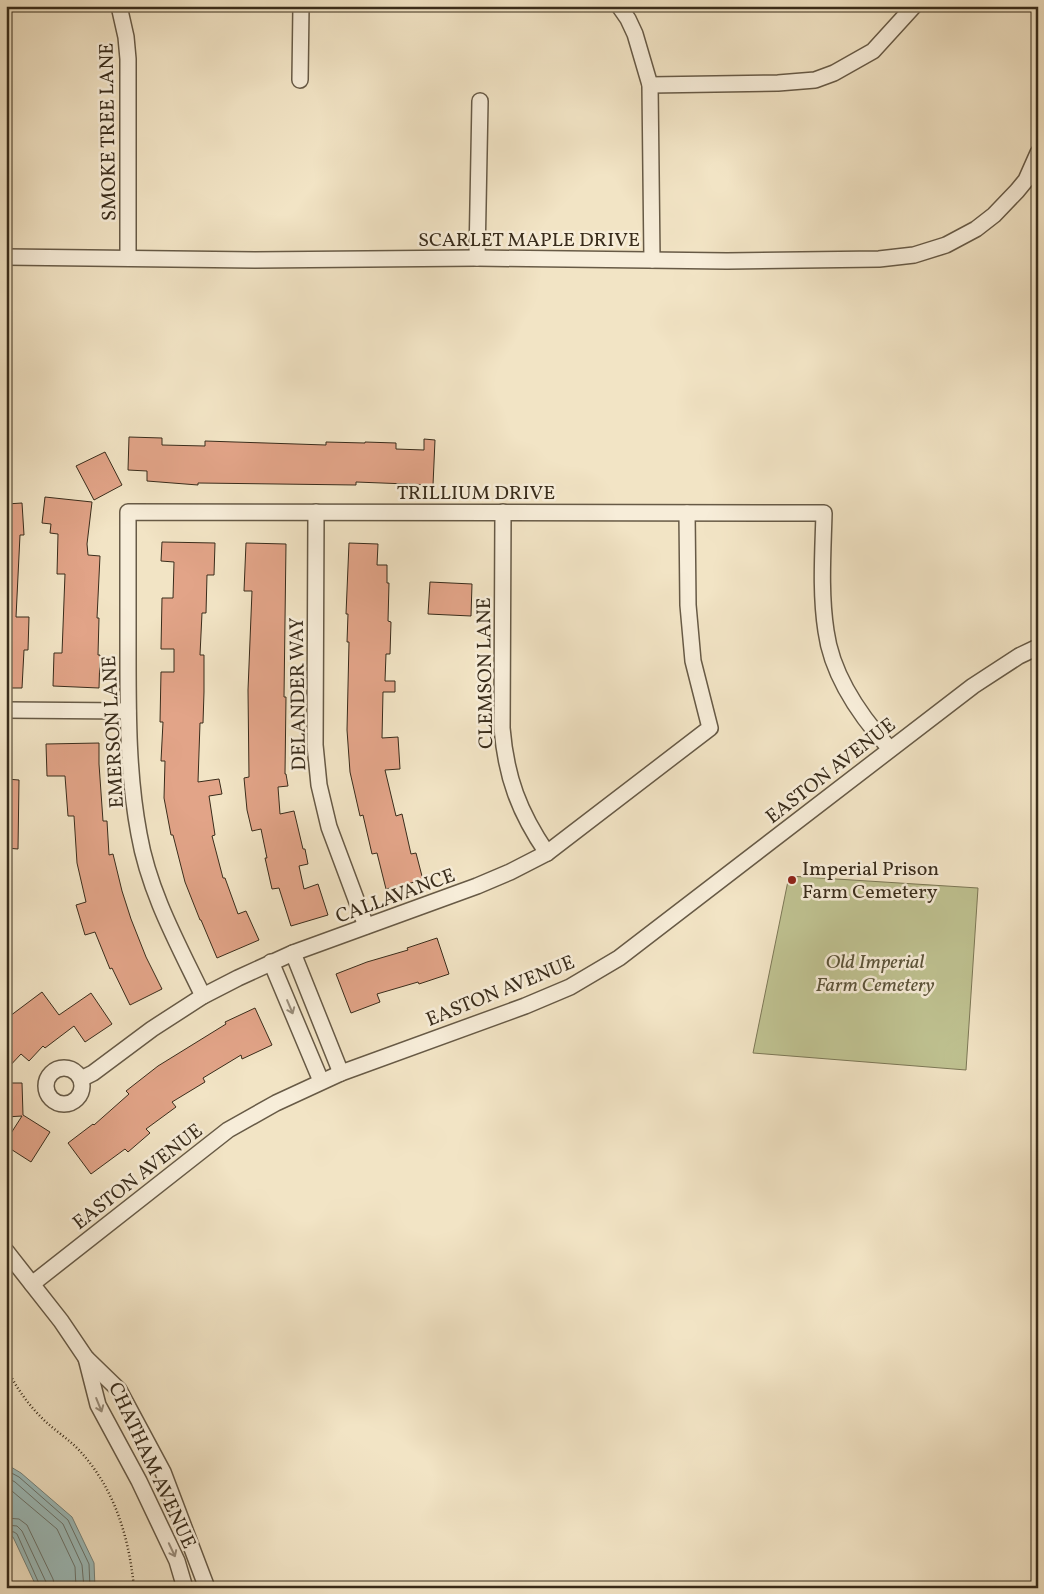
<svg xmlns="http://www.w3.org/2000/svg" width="1044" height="1594" viewBox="0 0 1044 1594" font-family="Vollkorn,serif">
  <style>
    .green { fill: #bfc291; stroke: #7c7756 }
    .water { fill: #9dbdbc; stroke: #75837c }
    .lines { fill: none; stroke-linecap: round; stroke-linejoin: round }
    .shore { stroke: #6b746c; stroke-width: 1 }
    .building { fill: #e2a488; stroke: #392c1b }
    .minor-casing { stroke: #675a46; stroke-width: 18 }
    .path { stroke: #392c1b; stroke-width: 2.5; stroke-dasharray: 1 2.5; stroke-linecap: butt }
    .minor { stroke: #f7edd9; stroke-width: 15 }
    .oneway { stroke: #988c7a }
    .poi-dot { fill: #8f2418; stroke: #f7edd9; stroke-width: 2 }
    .labels { text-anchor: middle; stroke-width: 5; stroke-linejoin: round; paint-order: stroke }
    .street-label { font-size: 20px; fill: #392c1b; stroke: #f7edd9 }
    .poi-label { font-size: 20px; fill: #392c1b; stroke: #f7edd9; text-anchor: start }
    .park-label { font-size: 20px; font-style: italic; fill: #5a5238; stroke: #f7edd9 }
  </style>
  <rect width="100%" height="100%" fill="#f2e4c5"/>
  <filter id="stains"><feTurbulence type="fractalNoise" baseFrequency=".004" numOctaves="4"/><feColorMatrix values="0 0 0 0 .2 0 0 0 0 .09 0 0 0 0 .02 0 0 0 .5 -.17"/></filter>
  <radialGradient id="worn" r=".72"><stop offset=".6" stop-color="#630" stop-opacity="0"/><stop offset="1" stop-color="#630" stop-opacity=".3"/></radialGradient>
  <polygon class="green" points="789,876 978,888 966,1070 753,1053"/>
  <polygon class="water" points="6,1464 21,1473 72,1517 94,1563 95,1588 37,1588 13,1537 6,1536"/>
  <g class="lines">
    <g class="shore">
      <polyline points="6,1470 19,1477 68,1520 89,1564 90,1588"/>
      <polyline points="6,1477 15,1482 63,1524 82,1565 84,1588"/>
      <polyline points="6,1486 57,1529 75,1567 76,1588"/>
      <polyline points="6,1518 19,1519 27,1525 53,1579 55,1588"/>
      <polyline points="6,1525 17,1526 22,1531 46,1582 47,1588"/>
      <polyline points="6,1531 14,1532 17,1534 41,1588"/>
    </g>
  </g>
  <g class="building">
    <polygon points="129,437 162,438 162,445 205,446 205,441 326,445 326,442 365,443 365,442 396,443 396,449 424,450 424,439 435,440 433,485 356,482 356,485 198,483 198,485 147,481 147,471 128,470"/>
    <polygon points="105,452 122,485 94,500 76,466"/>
    <polygon points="45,497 92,502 87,544 88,555 100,556 97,618 99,618 98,655 100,655 99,688 53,686 54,653 62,653 65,574 57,574 58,534 50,533 51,524 42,523"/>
    <polygon points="22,503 24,535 20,535 16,617 29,617 28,650 24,650 22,688 6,688 6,504"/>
    <polygon points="162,542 215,543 214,575 207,575 206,613 202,613 200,655 204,655 204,692 203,723 200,723 198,782 219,779 222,794 209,796 215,835 212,836 223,878 225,878 238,914 246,911 259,940 217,958 201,920 200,920 185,882 173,835 171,835 164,798 165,761 161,761 163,722 160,722 161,672 174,672 174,649 161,649 162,598 173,598 174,562 161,561"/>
    <polygon points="246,543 286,544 284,697 286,697 285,774 286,774 288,786 278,787 280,814 294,811 303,849 305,849 308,864 299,866 304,889 318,884 328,915 291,926 279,888 272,889 265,858 267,858 261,829 252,831 247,810 244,778 249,777 248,690 252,591 244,591"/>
    <polygon points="349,543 378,544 377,565 387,565 387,583 389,583 388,621 391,622 390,654 386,654 385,681 395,681 395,692 383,692 382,738 398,737 400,769 385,770 396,816 402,814 411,854 416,853 423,880 386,889 377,853 372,854 363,815 360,816 350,772 347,730 349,642 347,642 348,614 346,614"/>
    <polygon points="430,582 472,584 471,616 428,614"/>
    <polygon points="99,743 99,764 103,821 107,821 109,855 113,854 122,891 131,919 146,957 162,989 130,1005 112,968 110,969 95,932 85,935 76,905 86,902 77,863 74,816 68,816 65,776 47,776 46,744"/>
    <polygon points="6,779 19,780 18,849 6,848"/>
    <polygon points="437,938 449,974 419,984 418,982 377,994 380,1002 351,1013 336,974 367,962 408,950 407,948"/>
    <polygon points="42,992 59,1015 91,993 112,1024 85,1042 74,1026 45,1048 43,1046 29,1061 21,1054 6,1070 6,1019"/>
    <polygon points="255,1008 272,1045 242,1059 241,1055 203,1078 205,1082 172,1102 176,1107 146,1129 150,1133 128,1152 125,1149 91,1174 68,1143 93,1124 94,1125 129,1094 126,1091 158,1066 226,1024 225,1022"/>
    <polygon points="6,1083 22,1083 23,1115 50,1132 31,1162 6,1146 6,1141 22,1116 6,1117"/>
  </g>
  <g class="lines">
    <defs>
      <g id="minor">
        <polyline points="119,6 126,37 128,59 128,258"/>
        <polyline points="619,6 628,19 635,34 650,85 652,260"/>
        <polyline points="300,80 301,6"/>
        <polyline points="650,85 778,83 815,80 834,73 873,51 914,6"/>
        <polyline points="6,257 255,260 477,258 727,261 879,259 914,255 946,245 976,229 994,215 1017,191 1026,180 1038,153"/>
        <polyline points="477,258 480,101"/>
        <polyline points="316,512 315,745 319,785 329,827 366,926"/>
        <path d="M 503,512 L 502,728 C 506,777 519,812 547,853"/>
        <polyline points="6,710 128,711"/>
        <polyline points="293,953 341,1073"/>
        <polyline points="271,962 321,1081"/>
        <path d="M 203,996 C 178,944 149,892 139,834 C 128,776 128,716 128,657 C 128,609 128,560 128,512 L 824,513 C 823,552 820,592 826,631 C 832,676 860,716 890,749"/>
        <circle cx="64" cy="1086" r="18"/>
        <polyline points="81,1079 93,1073 152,1029 203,996 238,978 293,953 477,886 510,872 547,853 710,728 693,661 688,605 687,513"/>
        <polyline points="6,1251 61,1321 86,1358 119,1390 163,1472 207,1588"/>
        <polyline points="32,1284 228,1130 276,1103 341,1073 525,1006 570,987 619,958 973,686 1019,656 1038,647"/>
        <polyline points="86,1358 98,1405 139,1481 177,1561 185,1588"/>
      </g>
    </defs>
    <use href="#minor" class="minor-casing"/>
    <path class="path" d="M 6,1366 C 15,1387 30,1407 46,1422 C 56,1431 68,1439 78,1449 C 114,1487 129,1536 134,1588"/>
    <use href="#minor" class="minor"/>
  </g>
  <defs><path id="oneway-shaft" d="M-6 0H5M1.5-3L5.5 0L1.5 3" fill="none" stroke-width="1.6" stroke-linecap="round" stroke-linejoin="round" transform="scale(1.25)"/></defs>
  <g class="oneway">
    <use href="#oneway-shaft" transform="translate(290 1007) rotate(67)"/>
    <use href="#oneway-shaft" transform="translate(99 1405) rotate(68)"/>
    <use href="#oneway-shaft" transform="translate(172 1550) rotate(65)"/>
  </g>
  <circle class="poi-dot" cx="792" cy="880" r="5"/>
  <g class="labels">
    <g class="street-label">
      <text transform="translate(107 132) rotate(-91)" y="7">SMOKE TREE LANE</text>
      <text x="529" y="246">SCARLET MAPLE DRIVE</text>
      <text x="476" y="499">TRILLIUM DRIVE</text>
      <text transform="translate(484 673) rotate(-91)" y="7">CLEMSON LANE</text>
      <text transform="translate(297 694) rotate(-91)" y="7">DELANDER WAY</text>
      <text transform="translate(112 732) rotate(-93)" y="7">EMERSON LANE</text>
      <text transform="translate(830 770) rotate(-38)" y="7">EASTON AVENUE</text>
      <text transform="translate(395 895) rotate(-20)" y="7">CALLAVANCE</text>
      <text transform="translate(500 990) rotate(-22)" y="7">EASTON AVENUE</text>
      <text transform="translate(137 1176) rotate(-38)" y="7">EASTON AVENUE</text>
      <text transform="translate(153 1465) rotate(65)" y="7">CHATHAM AVENUE</text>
    </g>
    <g class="poi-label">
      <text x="802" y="875">Imperial Prison<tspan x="802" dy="23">Farm Cemetery</tspan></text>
    </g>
    <g class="park-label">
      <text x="875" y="968">Old Imperial<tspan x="875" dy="23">Farm Cemetery</tspan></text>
    </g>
  </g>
  <rect width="1044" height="1594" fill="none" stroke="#f2e4c5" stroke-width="25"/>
  <rect x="8" y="8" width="1029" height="1579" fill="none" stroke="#392c1b" stroke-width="2.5"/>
  <rect x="12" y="12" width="1019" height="1569" fill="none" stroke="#392c1b"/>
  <rect width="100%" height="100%" filter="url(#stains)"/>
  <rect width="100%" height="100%" fill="url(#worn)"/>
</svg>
